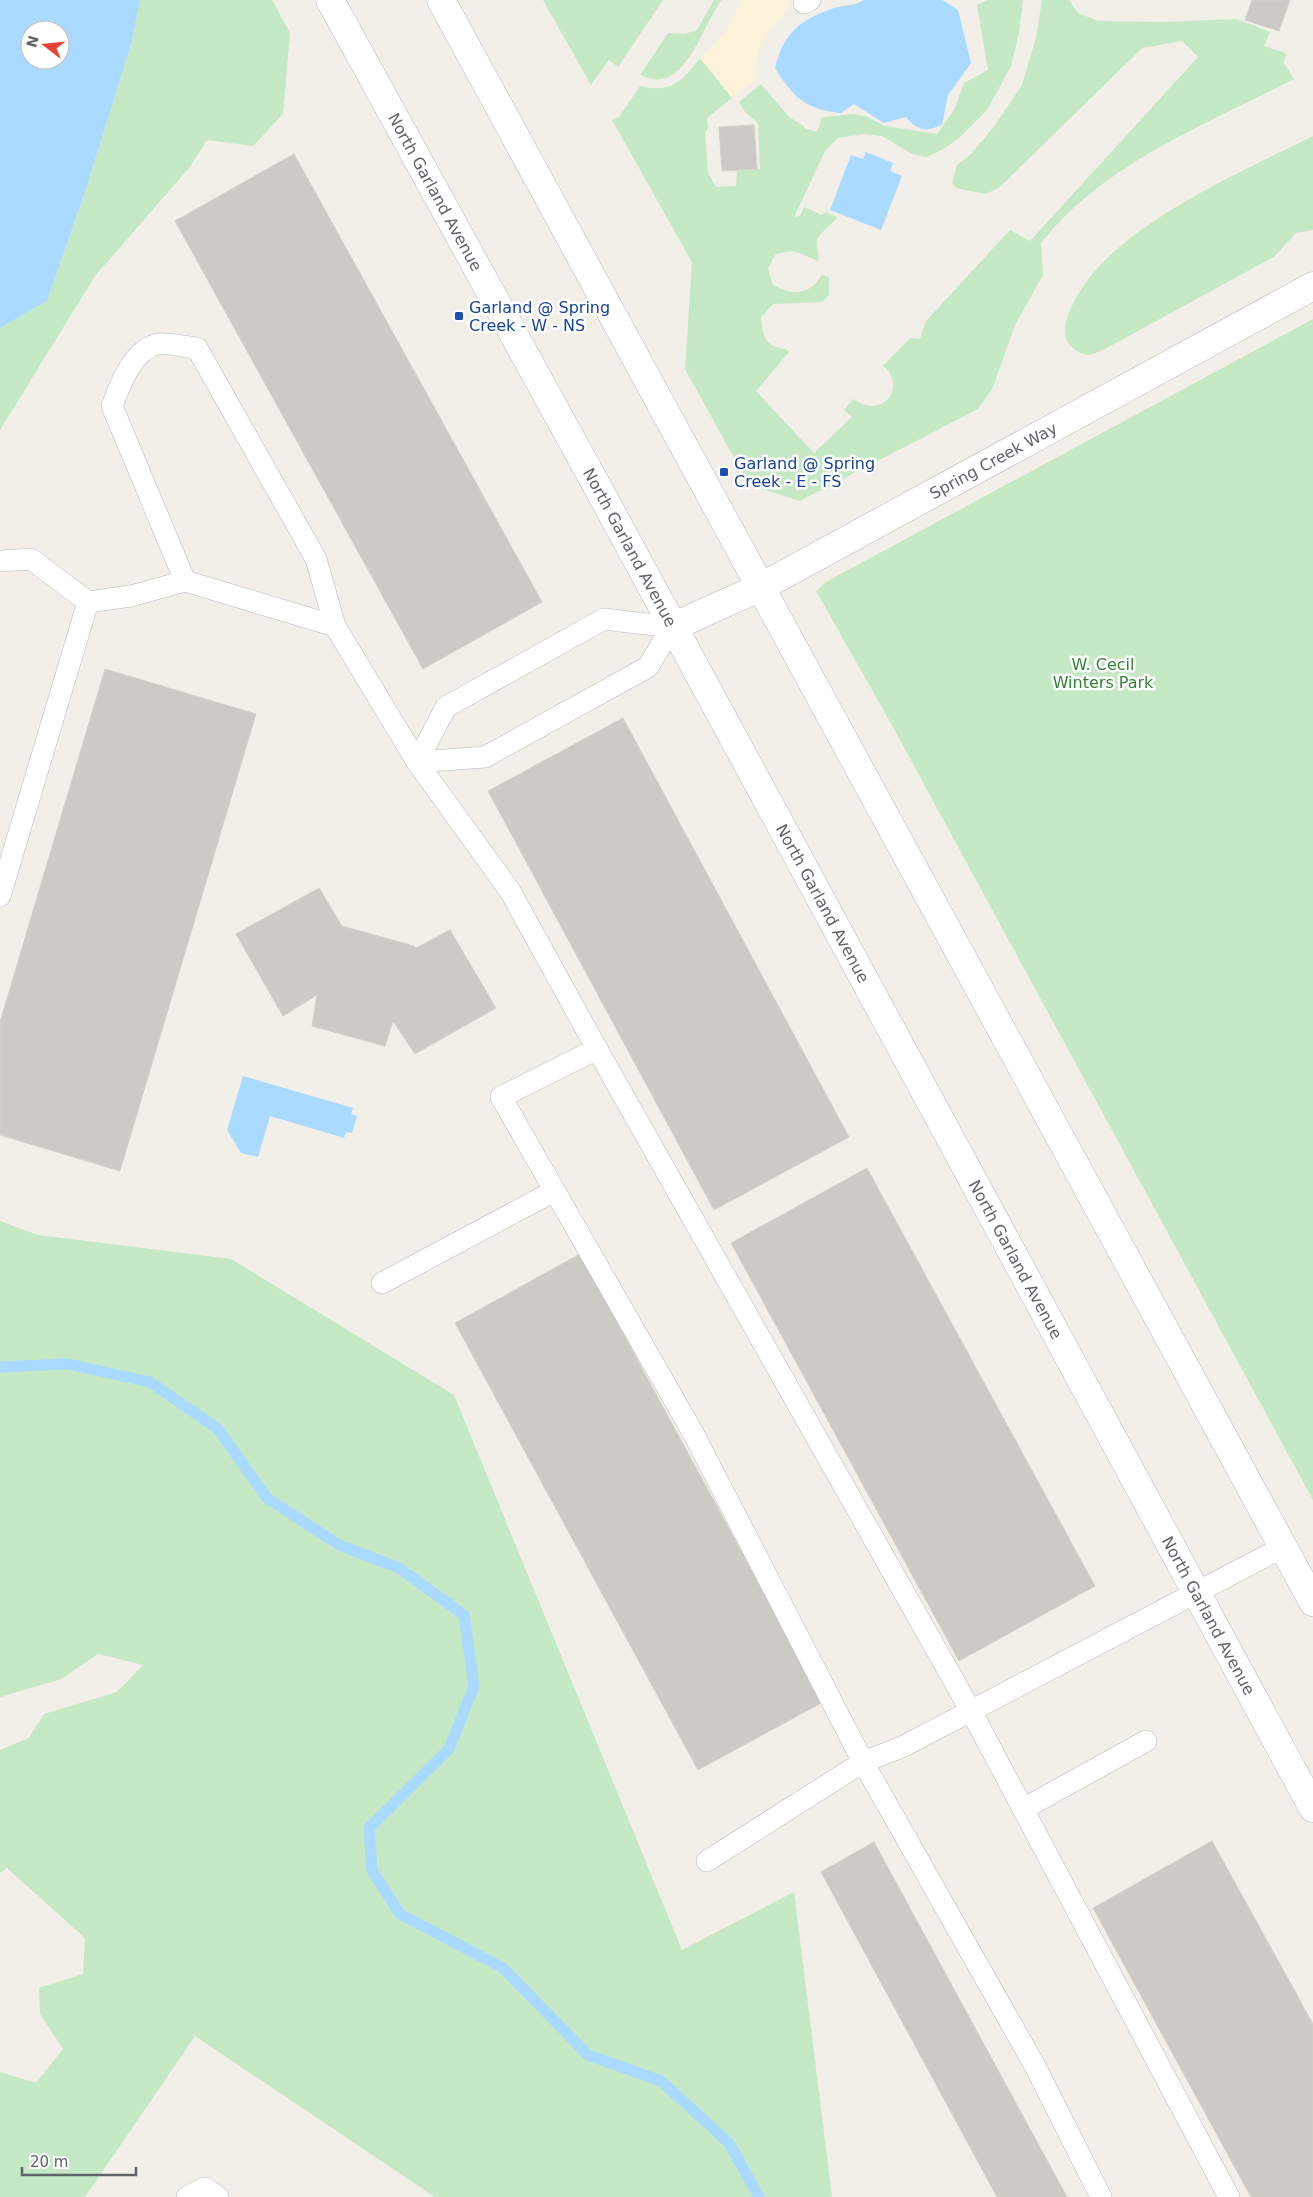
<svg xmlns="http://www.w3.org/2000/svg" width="1313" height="2197" viewBox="0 0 1313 2197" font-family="'DejaVu Sans',sans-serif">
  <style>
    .green { fill: #c5e8c5 }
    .sand { fill: #fbf3d9 }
    .water { fill: #aadaff; fill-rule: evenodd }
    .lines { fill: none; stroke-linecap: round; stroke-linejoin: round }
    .stream { stroke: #aadaff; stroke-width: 11 }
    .building { fill: #cccac5; stroke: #d6d1c6 }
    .service-casing { stroke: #b5b8bc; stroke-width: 22 }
    .tertiary-casing { stroke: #b5b8bc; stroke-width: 29 }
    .secondary-casing { stroke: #b6babf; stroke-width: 29 }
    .service { stroke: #fff; stroke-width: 21 }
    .tertiary { stroke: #fff; stroke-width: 28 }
    .secondary { stroke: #fff; stroke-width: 28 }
    .transit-dot { fill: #1a4fb4; stroke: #fff; stroke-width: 2 }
    .labels { text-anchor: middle; stroke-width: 5; stroke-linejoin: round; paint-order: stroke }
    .street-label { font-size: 16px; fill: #5f6368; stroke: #fff }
    .transit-label { font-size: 16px; fill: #164399; stroke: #fff; text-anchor: start }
    .park-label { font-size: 16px; fill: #348238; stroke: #fff }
  </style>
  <rect width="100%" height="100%" fill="#f1efe8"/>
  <g class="green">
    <polygon points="140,0 272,0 290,33 283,114 253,146 207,140 189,168 95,276 0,430 0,328 47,301 86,189 132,41"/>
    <polygon points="543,0 663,0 618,67 609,60 591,85"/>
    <path d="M 714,0 L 722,0 C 705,19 689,83 655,79 C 650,79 644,77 640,75 L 668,33 L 684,34 L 697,30 Z"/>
    <path d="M 988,0 L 1023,0 L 1019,33 L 1011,66 L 987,110 L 958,139 L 942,150 L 926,157 L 912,154 L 882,136 L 864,134 L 838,138 L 825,151 L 794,217 L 800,216 L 804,207 L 822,215 L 825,212 L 837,217 C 832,226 820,231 817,240 C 816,246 820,254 818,261 C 800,254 795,247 775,255 L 768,269 L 773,285 C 792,296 810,295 822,275 L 829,277 L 829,295 L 822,302 L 773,304 L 761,317 C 762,335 766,348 786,349 L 789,352 L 756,391 L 814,453 L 852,417 L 844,410 L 853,399 C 885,421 907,384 883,366 L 910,338 L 920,339 L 926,321 L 1010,230 L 1030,241 L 1198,57 L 1182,41 L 1142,48 L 1000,187 L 986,194 L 956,188 L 952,183 L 957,165 L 969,156 L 993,128 L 1022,85 L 1036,38 L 1042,0 L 1069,0 L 1078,13 L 1098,21 L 1162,22 L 1237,19 L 1270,32 L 1264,46 L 1286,53 L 1284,63 L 1294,79 C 1206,124 1103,164 1041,243 L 1043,275 L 1015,325 L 993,387 L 978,409 L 800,501 L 749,485 L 685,369 L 692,262 L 612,120 L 619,117 L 640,86 C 671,94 682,81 700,58 L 732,98 L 707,118 L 708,129 L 705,132 L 708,173 L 716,187 L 736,186 L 737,171 L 760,169 L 758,123 L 745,112 L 739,102 L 761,84 L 789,117 L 804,126 L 804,128 L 817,132 L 822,117 L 854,114 L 865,116 L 885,126 L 937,134 L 954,110 L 964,83 L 988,70 L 977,5 Z"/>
    <path d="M 1313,136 L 1313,230 L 1296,233 L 1275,256 L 1105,349 L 1090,355 C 1077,354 1065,345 1065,331 C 1065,322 1068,314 1072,306 C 1107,228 1238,174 1313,136 Z"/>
    <polygon points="1313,319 1313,1500 888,718 816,591 826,582"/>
    <polygon points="0,1221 38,1235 231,1259 454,1395 682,1950 794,1892 832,2197 435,2197 195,2036 85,2197 0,2197 0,2072 36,2083 63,2049 40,2014 39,1988 83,1974 85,1938 7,1868 0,1873 0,1750 29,1738 44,1714 117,1692 143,1665 98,1654 61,1679 0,1697"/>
  </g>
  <path class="sand" d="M 743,0 L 789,0 L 790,7 C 772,29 752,47 757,79 L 732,98 L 700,58 L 727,30 Z"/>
  <g class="water">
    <path d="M 0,0 L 140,0 L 132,41 L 86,189 L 47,301 L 0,328 ZM 30,30 L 60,30 L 60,60 L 30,60 Z"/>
    <path d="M 864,0 L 942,0 L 958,10 L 971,63 L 948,95 L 942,125 C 925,132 918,131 906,117 L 884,123 L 854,104 L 841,113 C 806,110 793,97 775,68 C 784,31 802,18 838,7 C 847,5 856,5 864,0 Z"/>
    <polygon points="866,152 893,163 890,171 902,176 881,230 830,210 851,155 863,159"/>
    <polygon points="243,1076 353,1108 351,1114 357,1116 352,1133 346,1132 344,1138 270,1116 258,1157 241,1153 227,1130"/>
  </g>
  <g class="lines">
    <polyline class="stream" points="0,1367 68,1364 150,1382 218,1429 267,1498 339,1545 399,1568 464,1615 474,1686 449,1749 369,1828 372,1870 400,1914 503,1968 588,2055 661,2081 729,2143 759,2197"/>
  </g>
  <g class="building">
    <polygon points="1252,0 1290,0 1279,31 1245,20"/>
    <polygon points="754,125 757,169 722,171 719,127"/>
    <polygon points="294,154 542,602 423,669 175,221"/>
    <polygon points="105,669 256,714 120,1171 0,1135 0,1022"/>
    <polygon points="623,718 849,1137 714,1210 488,791"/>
    <polygon points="319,888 342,926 414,946 416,948 450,930 496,1008 415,1054 393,1021 385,1046 312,1026 317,995 283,1016 236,934"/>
    <polygon points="867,1168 1095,1586 959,1661 731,1243"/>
    <polygon points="580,1254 823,1702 698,1770 455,1323"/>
    <polygon points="1212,1841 1313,2024 1313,2197 1251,2197 1093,1908"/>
    <polygon points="874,1842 1067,2197 997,2197 821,1872"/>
  </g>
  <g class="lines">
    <defs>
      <g id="service">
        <polyline points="804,3 810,0"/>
        <polyline points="0,561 31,559 88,602"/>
        <polygon points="604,619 672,627 648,667 485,757 417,762 446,707"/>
        <path d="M 335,626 L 316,559 L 197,348 C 187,347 165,342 157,344 C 132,351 120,385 112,406 L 185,581 L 335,626 L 417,762 L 510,891 L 597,1049 L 501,1097 L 692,1431 L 863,1762 L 902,1747 L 1283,1547"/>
        <polyline points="0,896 88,602 131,596 185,581"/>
        <polyline points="597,1049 971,1711 1229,2197"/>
        <polyline points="382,1283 554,1191"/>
        <polyline points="1023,1809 1146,1741"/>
        <polyline points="707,1861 863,1762 1035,2066 1101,2197"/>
        <polyline points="187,2197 205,2188 218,2197"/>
      </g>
      <g id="tertiary">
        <path id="s1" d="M 672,627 L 761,587 L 1313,286"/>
      </g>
      <g id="secondary">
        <path id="s2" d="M 330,0 L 603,497 L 1313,1808"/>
        <polyline points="441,0 1313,1602"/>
      </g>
    </defs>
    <use href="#service" class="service-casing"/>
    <use href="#tertiary" class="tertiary-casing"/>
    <use href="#secondary" class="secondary-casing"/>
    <use href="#service" class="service"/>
    <use href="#tertiary" class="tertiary"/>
    <use href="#secondary" class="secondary"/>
  </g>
  <g class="transit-dot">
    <rect x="454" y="311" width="10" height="10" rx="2.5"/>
    <rect x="719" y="467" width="10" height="10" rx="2.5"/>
  </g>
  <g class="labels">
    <g class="street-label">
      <text dy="6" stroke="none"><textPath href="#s2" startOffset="219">North Garland Avenue</textPath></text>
      <text dy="6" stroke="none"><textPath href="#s1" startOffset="362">Spring Creek Way</textPath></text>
      <text dy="6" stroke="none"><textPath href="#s2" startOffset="624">North Garland Avenue</textPath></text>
      <text dy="6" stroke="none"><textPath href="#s2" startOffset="1029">North Garland Avenue</textPath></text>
      <text dy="6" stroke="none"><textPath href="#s2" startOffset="1434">North Garland Avenue</textPath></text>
      <text dy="6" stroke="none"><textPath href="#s2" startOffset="1839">North Garland Avenue</textPath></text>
    </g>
    <g class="transit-label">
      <text x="469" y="313">Garland @ Spring<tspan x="469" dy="18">Creek - W - NS</tspan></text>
      <text x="734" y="469">Garland @ Spring<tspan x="734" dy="18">Creek - E - FS</tspan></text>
    </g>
    <g class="park-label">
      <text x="1103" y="670">W. Cecil<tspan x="1103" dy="18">Winters Park</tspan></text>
    </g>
  </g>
  <g transform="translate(45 45) rotate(286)"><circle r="24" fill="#ffffff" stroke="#bfc1c3"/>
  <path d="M0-4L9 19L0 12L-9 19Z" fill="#ea4335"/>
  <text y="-8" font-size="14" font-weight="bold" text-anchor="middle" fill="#5f6368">N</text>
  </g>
  <path d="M22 2167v8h114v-8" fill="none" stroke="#5f6368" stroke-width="2.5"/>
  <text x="30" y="2167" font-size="15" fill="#5f6368" stroke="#ffffff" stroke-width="4" paint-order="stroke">20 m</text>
</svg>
